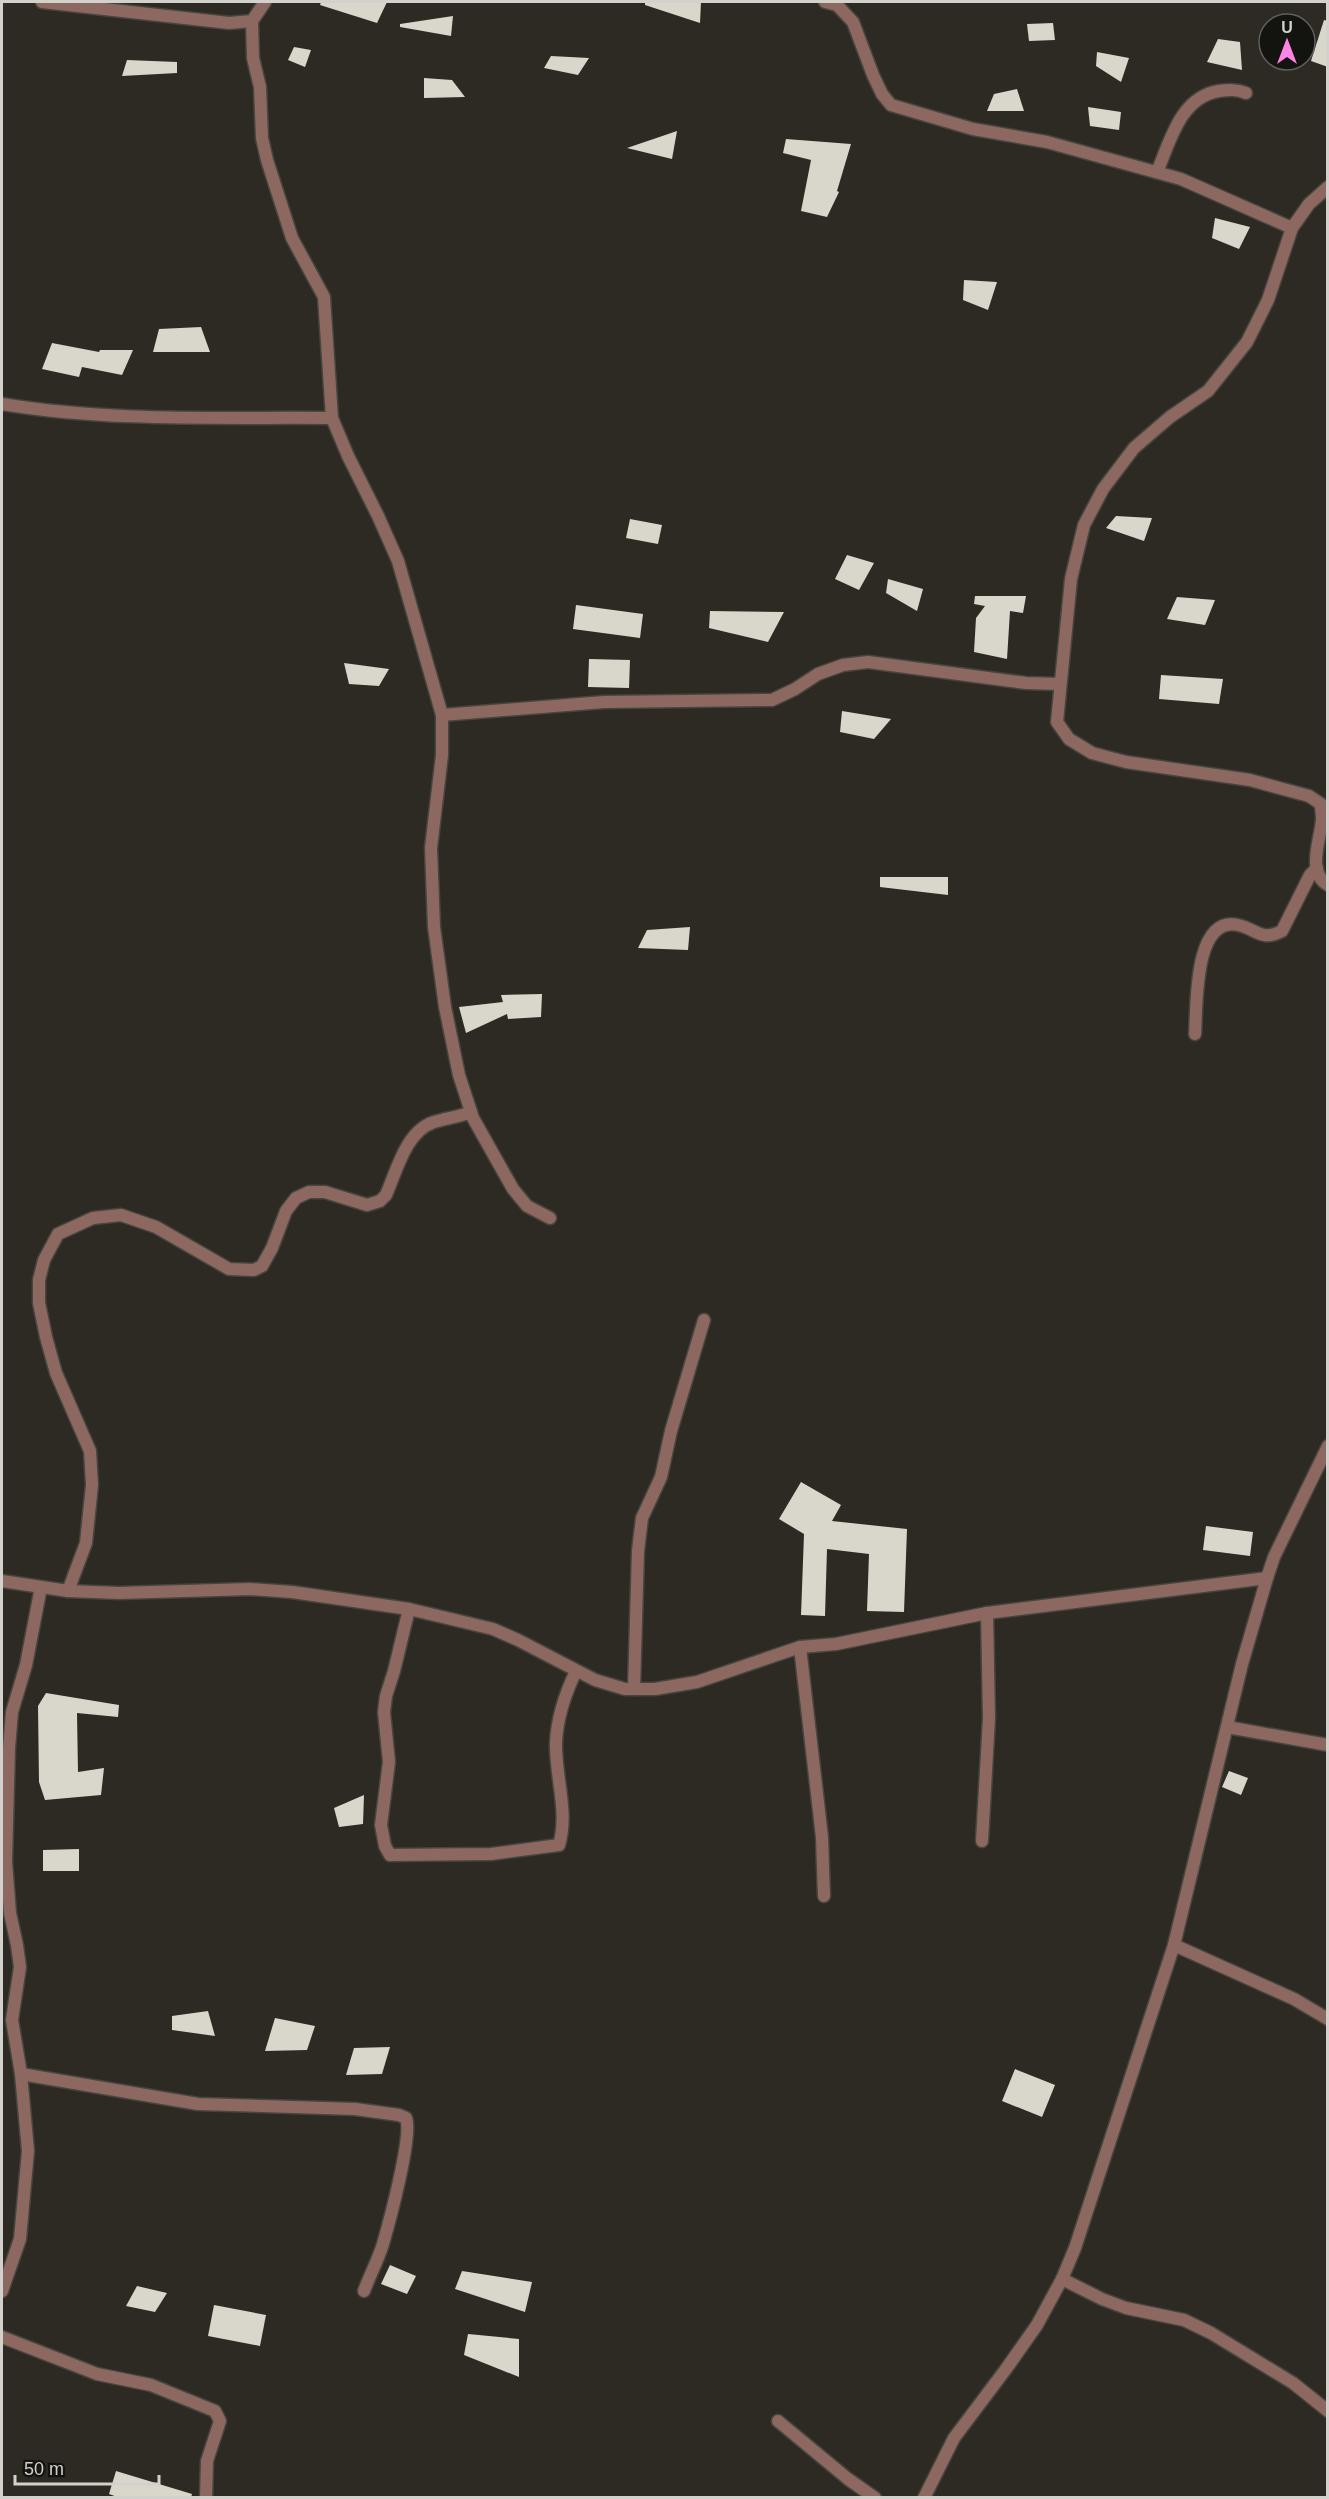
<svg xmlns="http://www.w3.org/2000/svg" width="1329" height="2499" viewBox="0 0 1329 2499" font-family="Helvetica,sans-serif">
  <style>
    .building { fill: #d9d7cc }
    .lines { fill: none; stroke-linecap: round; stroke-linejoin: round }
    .minor-casing { stroke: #47453d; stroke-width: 15 }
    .tertiary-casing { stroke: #47453d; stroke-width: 15 }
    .minor { stroke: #8c6860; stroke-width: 12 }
    .tertiary { stroke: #8c6860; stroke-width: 12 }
  </style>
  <rect width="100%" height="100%" fill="#2c2a22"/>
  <g class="building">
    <polygon points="321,2 387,2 377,23 320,5"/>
    <polygon points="701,2 700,23 645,5 645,3"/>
    <polygon points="453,16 451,36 400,27 400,24"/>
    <polygon points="1324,20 1328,21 1328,67 1311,61"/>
    <polygon points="1053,23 1055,40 1029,41 1027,24"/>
    <polygon points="1218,39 1240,42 1242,70 1207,62"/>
    <polygon points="294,47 311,50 305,67 288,60"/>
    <polygon points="1097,52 1129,58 1121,82 1096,66"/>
    <polygon points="551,56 589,58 578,75 544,68"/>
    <polygon points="127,60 177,62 177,73 122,76"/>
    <polygon points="424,78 452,80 465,97 424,98"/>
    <polygon points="1017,89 1024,111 987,111 994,94"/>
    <polygon points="1088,107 1121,112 1119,130 1090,126"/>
    <polygon points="677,131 672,159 627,148"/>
    <polygon points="786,139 851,144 837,191 839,192 827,217 801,211 811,160 783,153"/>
    <polygon points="1215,218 1250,227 1239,249 1212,238"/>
    <polygon points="964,280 997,282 988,310 963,300"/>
    <polygon points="201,327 210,352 153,352 159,329"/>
    <polygon points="52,343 99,352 100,350 133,350 122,375 82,367 79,377 42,369"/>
    <polygon points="1116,516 1152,518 1144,541 1106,528"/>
    <polygon points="630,519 662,525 658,544 626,538"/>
    <polygon points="847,555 874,563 859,590 835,579"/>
    <polygon points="888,579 923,589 917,611 886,593"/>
    <polygon points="975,596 1026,596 1023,613 1010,611 1007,659 974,652 976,618 985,606 974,604"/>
    <polygon points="1177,597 1215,600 1205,625 1167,619"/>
    <polygon points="576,605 643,614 640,638 573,629"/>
    <polygon points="710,611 784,612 768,642 709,628"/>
    <polygon points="589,659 630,660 629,688 588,687"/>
    <polygon points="344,663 389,669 379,686 349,684"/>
    <polygon points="1161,675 1223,679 1219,704 1159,699"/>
    <polygon points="842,711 891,719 874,739 840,732"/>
    <polygon points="880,877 948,877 948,895 880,887"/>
    <polygon points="690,927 688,950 638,948 647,930"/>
    <polygon points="542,994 541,1017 508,1019 507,1014 466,1033 459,1007 503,1002 501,995"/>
    <polygon points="801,1482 841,1505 832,1521 907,1529 904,1612 867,1611 869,1554 827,1549 825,1616 801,1615 804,1534 779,1519"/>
    <polygon points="1206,1526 1253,1532 1250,1556 1203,1550"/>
    <polygon points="46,1693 119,1705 118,1717 77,1713 78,1772 104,1768 101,1795 45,1800 39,1782 38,1706"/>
    <polygon points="1229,1771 1248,1778 1241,1795 1222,1787"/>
    <polygon points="364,1795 363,1824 339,1827 334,1808"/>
    <polygon points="79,1849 79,1871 43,1871 43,1850"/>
    <polygon points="208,2011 215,2036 172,2030 172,2016"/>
    <polygon points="275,2018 315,2026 307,2050 265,2051"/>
    <polygon points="390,2047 382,2074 346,2075 354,2048"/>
    <polygon points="1015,2069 1055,2085 1042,2117 1002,2101"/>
    <polygon points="390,2265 416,2276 407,2294 381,2284"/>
    <polygon points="462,2271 532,2282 525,2312 455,2289"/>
    <polygon points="137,2286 167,2293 155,2312 126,2306"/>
    <polygon points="214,2305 266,2315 260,2346 208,2336"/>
    <polygon points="468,2334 519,2339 519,2377 464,2355"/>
    <polygon points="116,2471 192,2494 191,2498 120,2498 109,2494"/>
  </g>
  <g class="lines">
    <defs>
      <g id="minor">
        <polyline points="42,2 229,23 252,21 265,2"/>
        <polyline points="825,2 837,5 853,22 873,75 882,94 891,105 973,129 1047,142 1181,179 1292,228 1309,204 1328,187"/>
        <polyline points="252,21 253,58 260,87 262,138 267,160 292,238 324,297 332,418 348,456 378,516 398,561 442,715 442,755 431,848 434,927 445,1007 459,1075 473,1118 513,1189 527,1206 550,1218"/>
        <path d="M 1157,172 C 1170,142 1180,97 1219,91 C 1228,90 1237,89 1246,93"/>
        <path d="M 1292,228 L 1268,300 L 1247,342 L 1208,391 L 1170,417 L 1134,448 L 1103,489 L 1084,525 L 1071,579 L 1057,722 L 1069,739 L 1092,753 L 1126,762 L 1250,780 L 1309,796 L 1321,804 C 1321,809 1322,814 1322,818 C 1322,836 1305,872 1328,885"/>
        <path d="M 2,404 C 110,422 222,417 332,418"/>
        <polyline points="442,715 604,702 772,700 795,689 818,674 843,665 868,662 1026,683 1060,684"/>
        <path d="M 1195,1034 C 1197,1008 1193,915 1238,925 C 1257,929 1261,942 1282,931 L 1310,875 L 1317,868"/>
        <polyline points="2,1581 68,1591 119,1593 250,1589 292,1592 409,1609 493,1629 518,1640 595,1680 625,1689 655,1689 697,1682 800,1647 836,1644 987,1613 1267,1578"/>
        <path d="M 68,1591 L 86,1543 L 92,1485 L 90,1451 L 56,1373 L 46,1337 L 39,1303 L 39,1280 L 44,1260 L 58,1234 L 93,1218 L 121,1215 L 156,1227 L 229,1269 L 254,1270 L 262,1266 L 272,1248 L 286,1211 L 296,1198 L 309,1192 L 325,1192 L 367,1205 L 380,1201 L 386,1195 C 397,1170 406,1131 434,1122 C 447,1118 459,1117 471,1112"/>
        <path d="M 409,1609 L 394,1671 L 386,1696 L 384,1712 L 389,1762 L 381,1825 L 385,1846 L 390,1855 L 491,1854 L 559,1845 C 569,1812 555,1776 556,1743 C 557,1717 565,1694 576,1671"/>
        <polyline points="800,1647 822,1837 824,1896"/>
        <polyline points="634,1689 638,1551 642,1518 661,1477 671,1431 704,1320"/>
        <polyline points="1227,1727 1328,1745"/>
        <polyline points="982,1841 989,1718 987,1613"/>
        <polyline points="1174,1945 1294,1999 1328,2019"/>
        <path d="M 21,2074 L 198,2104 L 355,2109 L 399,2115 L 406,2118 C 413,2135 389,2223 383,2244 C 378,2260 370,2275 364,2291"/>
        <polyline points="1062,2279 1102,2299 1126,2308 1184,2320 1211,2333 1293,2383 1328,2411"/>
        <polyline points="2,2291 20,2239 28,2151 21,2074 12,2020 20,1967 17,1945 10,1913 6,1862 9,1748 12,1712 26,1665 41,1587"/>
        <polyline points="2,2337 97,2374 151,2385 215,2411 220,2421 207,2461 206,2498"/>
        <polyline points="778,2421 848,2479 875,2498"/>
      </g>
      <polyline id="tertiary" points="924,2498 954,2438 1006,2369 1037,2325 1062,2279 1075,2248 1174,1945 1242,1664 1267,1578 1274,1557 1328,1446"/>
    </defs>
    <use href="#minor" class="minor-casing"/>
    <use href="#tertiary" class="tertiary-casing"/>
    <use href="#minor" class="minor"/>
    <use href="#tertiary" class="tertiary"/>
  </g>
  <rect width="1329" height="2499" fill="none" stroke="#d3d1cc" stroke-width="6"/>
  <g transform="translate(1287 42)"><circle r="28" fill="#13130f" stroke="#605f5b" stroke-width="1.5"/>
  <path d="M0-4.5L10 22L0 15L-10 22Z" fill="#fc86e3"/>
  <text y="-9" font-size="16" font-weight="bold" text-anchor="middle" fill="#d3d1cc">U</text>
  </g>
  <path d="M15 2475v9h144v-9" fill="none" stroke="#d3d1cc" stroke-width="3"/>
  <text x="24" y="2475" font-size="18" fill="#d3d1cc" stroke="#13130f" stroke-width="4.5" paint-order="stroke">50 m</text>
</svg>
